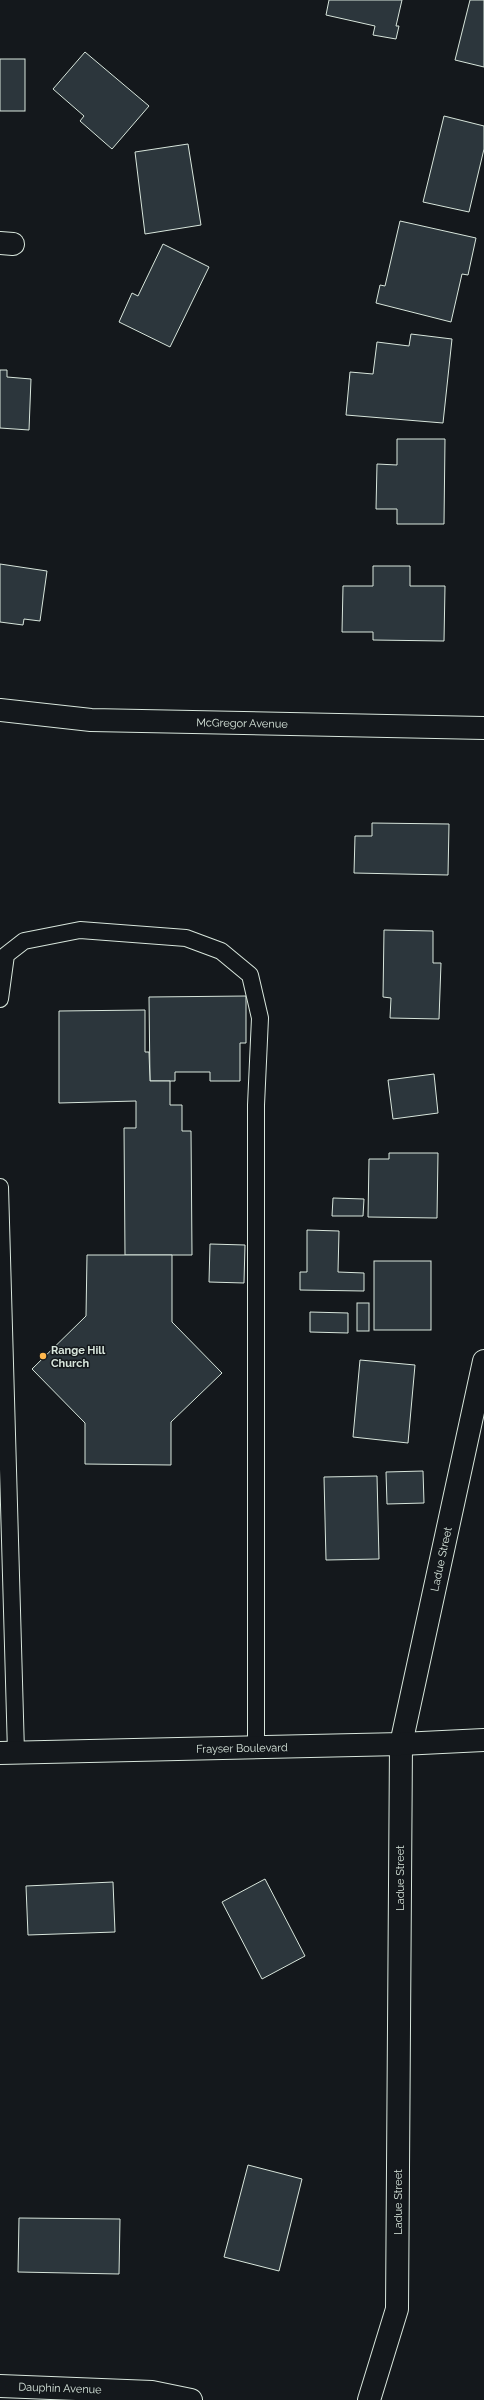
<svg xmlns="http://www.w3.org/2000/svg" width="484" height="2400" viewBox="0 0 484 2400" font-family="Raleway,sans-serif">
  <style>
    .building { fill: #2c363c; stroke: #d8e6dc }
    .lines { fill: none; stroke-linecap: round; stroke-linejoin: round }
    .service-casing { stroke: #d8e6dc; stroke-width: 18 }
    .minor-casing { stroke: #d8e6dc; stroke-width: 24 }
    .secondary-casing { stroke: #d8e6dc; stroke-width: 24 }
    .service { stroke: #14181c; stroke-width: 16 }
    .minor { stroke: #14181c; stroke-width: 22 }
    .secondary { stroke: #14181c; stroke-width: 22 }
    .poi-dot { fill: #ffb74d; stroke: #14181c; stroke-width: 1.5 }
    .labels { text-anchor: middle; stroke-width: 3; stroke-linejoin: round; paint-order: stroke }
    .street-label { font-size: 11px; fill: #d8e6dc; stroke: #14181c }
    .poi-label { font-size: 11px; font-weight: bold; fill: #d8e6dc; stroke: #14181c; text-anchor: start }
  </style>
  <rect width="100%" height="100%" fill="#14181c"/>
  <g class="building">
    <polygon points="329,0 402,0 396,26 399,26 396,39 373,35 375,26 326,15"/>
    <polygon points="470,0 484,0 484,67 455,60"/>
    <polygon points="85,52 149,106 112,149 80,121 84,116 53,89"/>
    <rect x="0" y="59" width="25" height="52"/>
    <polygon points="444,116 484,126 484,149 469,212 423,202"/>
    <polygon points="188,144 201,225 145,234 135,152"/>
    <polygon points="400,221 476,238 468,275 462,274 451,322 376,303 380,285 385,286"/>
    <polygon points="163,244 209,267 170,347 119,322 132,293 138,296"/>
    <polygon points="411,334 452,339 443,423 346,415 350,372 373,374 377,342 409,346"/>
    <polygon points="0,370 7,370 7,377 31,379 29,430 0,428"/>
    <polygon points="397,439 445,439 444,524 397,524 397,509 376,509 377,464 397,465"/>
    <polygon points="0,564 47,571 40,621 24,619 23,625 0,622"/>
    <polygon points="373,566 410,566 410,586 445,586 444,641 373,640 373,632 342,632 343,586 373,586"/>
    <polygon points="372,823 449,824 448,875 354,873 355,836 372,836"/>
    <polygon points="384,930 433,931 433,963 441,963 439,1019 390,1018 391,998 383,997"/>
    <polygon points="246,996 246,1043 240,1043 240,1081 210,1081 210,1072 175,1072 175,1081 150,1081 149,997"/>
    <polygon points="145,1010 145,1052 149,1052 150,1081 170,1081 170,1105 182,1105 182,1131 191,1131 192,1255 125,1255 124,1128 136,1128 136,1101 59,1103 59,1011"/>
    <polygon points="434,1074 438,1113 393,1119 388,1080"/>
    <polygon points="389,1153 438,1153 437,1218 368,1217 369,1159 389,1159"/>
    <polygon points="333,1198 364,1199 363,1216 332,1216"/>
    <polygon points="307,1230 339,1231 338,1272 364,1273 364,1291 300,1290 300,1272 307,1272"/>
    <polygon points="210,1244 245,1245 244,1283 209,1282"/>
    <polygon points="87,1255 172,1255 172,1322 222,1373 171,1422 171,1465 85,1464 85,1423 32,1369 86,1316"/>
    <rect x="374" y="1261" width="57" height="69"/>
    <rect x="357" y="1303" width="12" height="28"/>
    <polygon points="310,1312 348,1313 348,1333 310,1332"/>
    <polygon points="360,1360 415,1365 408,1443 353,1437"/>
    <polygon points="423,1471 424,1503 387,1504 386,1472"/>
    <polygon points="377,1476 379,1559 326,1560 324,1477"/>
    <polygon points="265,1879 305,1956 262,1979 222,1902"/>
    <polygon points="113,1882 115,1932 28,1935 26,1886"/>
    <polygon points="248,2165 302,2179 279,2271 224,2257"/>
    <polygon points="19,2218 120,2219 119,2274 18,2272"/>
  </g>
  <g class="lines">
    <defs>
      <g id="service">
        <polyline points="0,999 6,955 24,941 80,930 186,938 221,951 250,975 260,1018 256,1105 256,1747"/>
        <polyline points="0,1187 16,1752"/>
      </g>
      <g id="minor">
        <polyline points="0,243 13,244"/>
        <polyline points="0,710 91,720 484,728"/>
        <polyline points="0,2386 152,2392 191,2400"/>
        <polyline points="369,2400 397,2309 401,1744 484,1361"/>
      </g>
      <polyline id="secondary" points="0,1753 401,1744 484,1740"/>
    </defs>
    <use href="#service" class="service-casing"/>
    <use href="#minor" class="minor-casing"/>
    <use href="#secondary" class="secondary-casing"/>
    <use href="#service" class="service"/>
    <use href="#minor" class="minor"/>
    <use href="#secondary" class="secondary"/>
  </g>
  <circle class="poi-dot" cx="43" cy="1356" r="4"/>
  <g class="labels">
    <g class="street-label">
      <text transform="translate(242 723) rotate(1)" y="4">McGregor Avenue</text>
      <text transform="translate(441 1559) rotate(-78)" y="4">Ladue Street</text>
      <text transform="translate(242 1748) rotate(-1)" y="4">Frayser Boulevard</text>
      <text transform="translate(400 1878) rotate(-90)" y="4">Ladue Street</text>
      <text transform="translate(398 2202) rotate(-90)" y="4">Ladue Street</text>
      <text transform="translate(60 2388) rotate(2)" y="4">Dauphin Avenue</text>
    </g>
    <g class="poi-label">
      <text x="51" y="1354">Range Hill<tspan x="51" dy="13">Church</tspan></text>
    </g>
  </g>
</svg>
